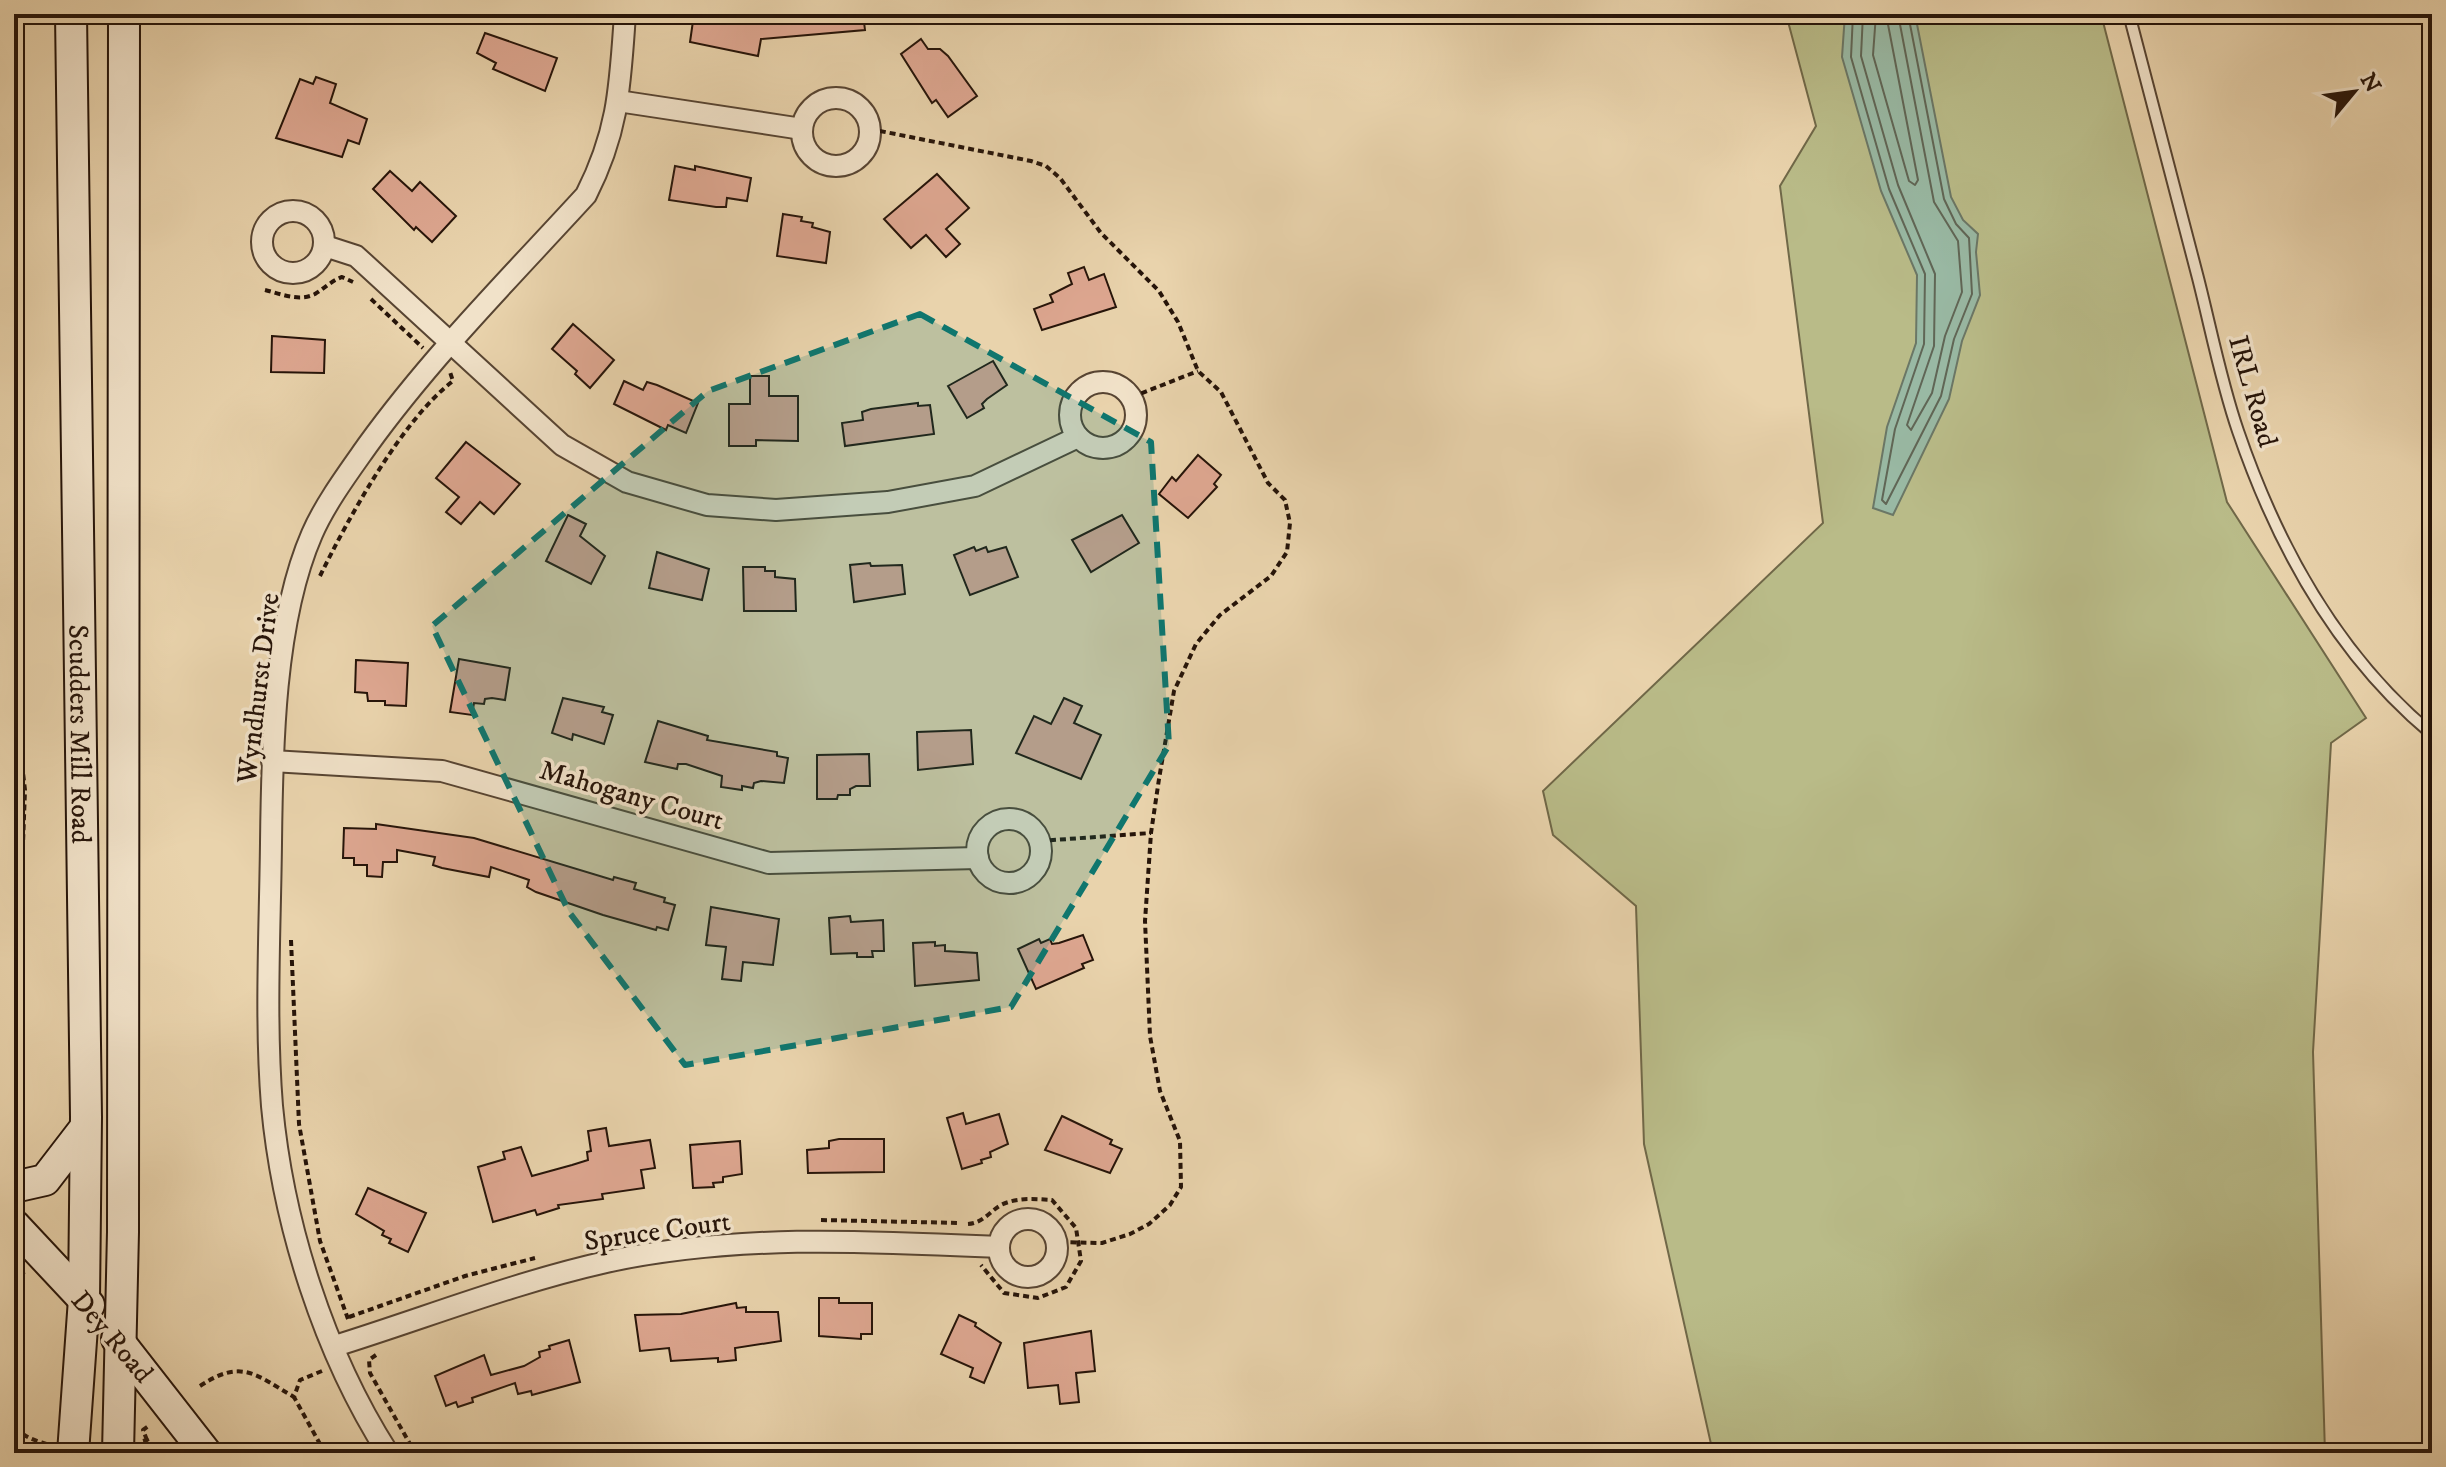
<svg xmlns="http://www.w3.org/2000/svg" width="2446" height="1467" viewBox="0 0 2446 1467" font-family="'IM FELL DW Pica',serif">
  <style>
    .green { fill: #b9bb88; stroke: #706848; stroke-width: 2 }
    .water { fill: #99b9a4; stroke: #6b7766; stroke-width: 2 }
    .lines { fill: none; stroke-linecap: round; stroke-linejoin: round }
    .shore { stroke: #606656; stroke-width: 2 }
    .building { fill: #dea791; stroke: #261409; stroke-width: 2 }
    .lane-casing { stroke: #574432; stroke-width: 14 }
    .street-casing { stroke: #574432; stroke-width: 24 }
    .secondary-casing { stroke: #261409; stroke-width: 34 }
    .path { stroke: #261409; stroke-width: 4; stroke-dasharray: 6 4; stroke-linecap: butt }
    .lane { stroke: #f1e2c9; stroke-width: 10 }
    .street { stroke: #f1e2c9; stroke-width: 20 }
    .secondary { stroke: #f1e2c9; stroke-width: 30 }
    .marked { fill: #0f766e; fill-opacity: 0.2; stroke: #0f766e; stroke-width: 6; stroke-dasharray: 16 10; stroke-linejoin: round }
    .labels { text-anchor: middle; stroke-width: 7; stroke-linejoin: round; paint-order: stroke }
    .street-label { font-size: 28px; fill: #261409; stroke: #f1e2c9 }
  </style>
  <rect width="100%" height="100%" fill="#e9d3ac"/>
  <filter id="stains"><feTurbulence type="fractalNoise" baseFrequency=".0025" numOctaves="4"/><feColorMatrix values="0 0 0 0 .2 0 0 0 0 .09 0 0 0 0 .02 0 0 0 .5 -.17"/></filter>
  <radialGradient id="worn" r=".72"><stop offset=".6" stop-color="#630" stop-opacity="0"/><stop offset="1" stop-color="#630" stop-opacity=".3"/></radialGradient>
  <polygon class="green" points="1786,14 2101,14 2227,502 2366,718 2331,743 2313,1052 2325,1453 1713,1453 1644,1144 1636,906 1553,835 1543,791 1823,523 1780,186 1816,126"/>
  <polygon class="water" points="1845,14 1915,14 1951,197 1963,220 1978,234 1976,252 1980,295 1962,341 1949,399 1893,515 1873,508 1887,427 1916,343 1917,275 1881,191 1842,57"/>
  <g class="lines">
    <g class="shore">
      <polyline points="1853,14 1851,57 1889,189 1925,274 1924,344 1895,429 1882,500 1886,504 1941,396 1954,339 1972,294 1969,238 1956,224 1944,199 1908,14"/>
      <polyline points="1863,14 1861,56 1898,185 1935,274 1934,346 1907,425 1911,430 1932,393 1945,336 1962,292 1958,241 1934,202 1898,14"/>
      <polyline points="1876,14 1873,55 1909,181 1915,185 1918,180 1886,14"/>
    </g>
  </g>
  <g class="building">
    <polygon points="694,14 749,14 785,19 784,14 863,14 865,30 761,39 758,56 690,42"/>
    <polygon points="485,33 557,58 545,91 493,69 496,63 477,53"/>
    <polygon points="921,39 928,49 940,49 948,56 977,96 948,117 936,100 932,103 901,54"/>
    <polygon points="316,77 336,84 330,103 367,119 359,144 348,140 342,157 276,138 300,79 313,84"/>
    <polygon points="675,166 695,170 695,166 751,178 747,201 727,198 726,207 716,207 669,200"/>
    <polygon points="390,171 412,191 420,182 456,216 432,242 416,227 414,230 373,189"/>
    <polygon points="937,174 969,208 946,229 960,244 946,257 926,235 911,248 884,219"/>
    <polygon points="783,214 802,217 801,221 813,223 812,227 830,232 826,263 777,256"/>
    <polygon points="1084,267 1089,280 1104,274 1116,307 1042,330 1034,309 1053,302 1050,295 1072,284 1068,273"/>
    <polygon points="573,324 614,360 590,388 575,374 577,371 552,349"/>
    <polygon points="272,336 325,340 324,373 271,372"/>
    <polygon points="993,361 1007,385 987,399 982,404 984,408 967,418 948,386"/>
    <polygon points="750,376 769,376 769,396 798,396 798,441 756,440 756,446 729,446 729,404 750,404"/>
    <polygon points="624,381 643,390 647,382 657,385 698,403 686,433 668,425 666,430 614,404"/>
    <polygon points="918,403 918,406 930,405 934,434 845,446 842,423 863,420 862,412 871,409"/>
    <polygon points="466,442 520,484 494,514 480,502 461,524 446,512 459,497 436,478"/>
    <polygon points="1198,455 1221,475 1214,484 1217,487 1188,518 1159,494 1172,477 1176,481"/>
    <polygon points="568,515 586,524 580,536 605,556 591,584 546,561"/>
    <polygon points="1122,515 1139,543 1091,572 1072,540"/>
    <polygon points="974,547 976,551 986,547 988,552 1006,547 1018,577 970,595 954,555"/>
    <polygon points="657,552 709,569 702,600 649,588"/>
    <polygon points="870,563 871,566 902,565 905,594 854,602 850,565"/>
    <polygon points="743,567 765,567 765,571 775,571 775,577 795,579 796,611 744,611"/>
    <polygon points="459,659 510,668 505,700 492,698 485,699 484,704 474,703 472,715 450,712"/>
    <polygon points="356,660 408,663 406,706 385,705 385,701 368,701 367,693 355,692"/>
    <polygon points="563,698 604,707 602,712 613,715 604,744 573,734 572,740 552,733"/>
    <polygon points="1064,698 1082,706 1074,723 1101,735 1081,779 1016,753 1034,716 1051,724"/>
    <polygon points="658,721 708,736 707,740 777,752 777,756 788,758 784,783 761,781 754,783 753,788 742,786 742,790 721,787 722,776 686,764 678,764 677,769 645,762"/>
    <polygon points="971,730 973,764 918,770 917,732"/>
    <polygon points="869,754 870,786 856,786 850,789 850,795 838,795 837,799 817,799 817,755"/>
    <polygon points="376,824 474,838 613,880 614,877 636,883 634,889 665,898 664,902 675,905 668,930 657,927 656,930 603,915 536,892 527,887 529,880 491,867 489,877 442,868 433,865 435,857 397,850 397,862 383,862 382,877 367,876 367,865 354,865 354,858 343,858 344,828 376,829"/>
    <polygon points="711,907 779,919 773,965 743,962 741,981 722,979 726,947 706,945"/>
    <polygon points="850,916 851,922 883,920 884,951 872,951 873,957 857,957 857,953 831,954 829,918"/>
    <polygon points="1083,935 1093,960 1082,964 1084,968 1036,989 1018,949 1039,939 1041,943 1050,939 1052,944 1059,943"/>
    <polygon points="935,942 935,946 945,945 945,951 977,953 979,980 915,986 913,943"/>
    <polygon points="963,1113 966,1124 999,1114 1008,1144 990,1152 991,1157 981,1160 982,1163 962,1169 947,1118"/>
    <polygon points="1062,1116 1112,1140 1110,1144 1122,1149 1110,1173 1045,1150"/>
    <polygon points="606,1128 609,1146 650,1140 655,1168 641,1170 644,1188 602,1194 603,1199 558,1205 559,1208 537,1215 535,1210 493,1222 478,1167 505,1159 503,1152 521,1147 532,1176 572,1165 588,1160 587,1152 591,1151 588,1131"/>
    <polygon points="839,1139 884,1139 884,1172 808,1173 807,1150 829,1148 829,1141"/>
    <polygon points="740,1141 742,1174 723,1177 723,1182 713,1183 714,1187 693,1188 690,1145"/>
    <polygon points="368,1188 426,1213 408,1252 389,1243 391,1239 382,1235 384,1231 356,1214"/>
    <polygon points="819,1298 839,1298 839,1303 872,1303 872,1334 861,1334 861,1339 819,1336"/>
    <polygon points="736,1303 737,1308 746,1307 746,1312 778,1312 781,1341 735,1348 736,1360 718,1362 718,1358 671,1361 669,1348 640,1351 635,1315 681,1314"/>
    <polygon points="959,1315 976,1323 975,1326 1001,1343 984,1383 970,1377 973,1368 941,1354"/>
    <polygon points="1091,1331 1095,1371 1076,1373 1079,1402 1060,1404 1058,1385 1028,1388 1024,1343"/>
    <polygon points="569,1340 580,1382 532,1395 531,1391 518,1394 515,1383 472,1398 473,1402 458,1407 456,1402 446,1406 435,1376 484,1355 491,1375 524,1366 540,1357 539,1352 550,1349 549,1346"/>
  </g>
  <g class="lines">
    <defs>
      <path id="lane" d="M 2129,14 C 2152,102 2175,190 2198,278 C 2211,329 2221,382 2238,431 C 2277,545 2338,656 2432,734"/>
      <g id="street">
        <circle cx="836" cy="132" r="34"/>
        <polyline points="618,101 802,129"/>
        <circle cx="293" cy="242" r="31"/>
        <polyline points="325,246 356,256 562,445 627,482 707,505 776,510 888,502 975,486 1078,437"/>
        <circle cx="1103" cy="415" r="33"/>
        <polyline points="272,761 442,771 769,863 978,858"/>
        <circle cx="1009" cy="851" r="32"/>
        <circle cx="1028" cy="1248" r="29"/>
        <path d="M 335,1346 C 425,1318 513,1283 606,1262 C 735,1234 868,1241 998,1247"/>
        <path d="M 388,1453 C 324,1353 283,1224 272,1106 C 265,1019 270,930 271,843 C 272,749 274,621 312,534 C 325,504 348,473 367,446 C 432,356 511,277 586,195 C 619,130 620,85 625,14"/>
      </g>
      <g id="secondary">
        <path id="s1" d="M 71,14 L 86,1117 L 84,1299 L 73,1453"/>
        <polyline points="14,1187 45,1180 85,1128"/>
        <polyline points="14,1225 89,1305"/>
        <polyline points="117,1339 206,1453"/>
        <polyline points="118,1453 123,1232 124,14"/>
      </g>
    </defs>
    <use href="#lane" class="lane-casing"/>
    <use href="#street" class="street-casing"/>
    <use href="#secondary" class="secondary-casing"/>
    <g class="path">
      <polyline points="14,21 15,14"/>
      <polyline points="870,129 1031,161 1046,166 1060,178 1101,233 1159,291 1178,322 1198,371 1221,392 1268,483 1285,500 1290,523 1287,552 1271,576 1220,615 1196,644 1174,691 1159,779 1151,833 1145,921 1150,1036 1160,1091 1180,1141 1181,1187 1170,1205 1149,1224 1130,1234 1102,1243 1057,1242"/>
      <polyline points="14,226 20,299 17,394 23,445 15,504 14,600 17,720 25,790 14,1085"/>
      <path d="M 265,290 C 281,294 299,302 315,294 C 325,288 331,281 342,277 L 353,282"/>
      <polyline points="371,299 423,348"/>
      <polyline points="1132,397 1198,371"/>
      <path d="M 320,576 C 349,517 402,420 453,381 L 450,372"/>
      <polyline points="1040,841 1151,833"/>
      <polyline points="291,940 299,1124 320,1241 348,1319"/>
      <polyline points="821,1220 960,1223"/>
      <path d="M 968,1224 C 983,1223 989,1212 1001,1205 C 1017,1197 1036,1199 1052,1200 L 1076,1228 L 1081,1261 L 1066,1287 L 1038,1298 L 1004,1293 L 981,1265"/>
      <polyline points="14,1274 25,1272"/>
      <polyline points="349,1317 465,1276 535,1258"/>
      <polyline points="376,1355 369,1360 370,1373 415,1453"/>
      <polyline points="322,1371 300,1380 294,1397 325,1453"/>
      <path d="M 200,1386 C 242,1358 256,1375 294,1397"/>
      <path d="M 14,1417 C 15,1436 34,1440 50,1445"/>
      <polyline points="147,1440 143,1430 150,1425"/>
      <polyline points="143,1441 147,1440 156,1453"/>
    </g>
    <use href="#lane" class="lane"/>
    <use href="#street" class="street"/>
    <use href="#secondary" class="secondary"/>
  </g>
  <path class="marked" d="M 920,314 L 1151,442 L 1169,745 L 1011,1007 L 685,1065 L 569,912 L 432,626 L 708,391 Z"/>
  <g class="labels">
    <g class="street-label">
      <text transform="translate(2254 391) rotate(74)" y="10">IRL Road</text>
      <text transform="translate(257 688) rotate(-83)" y="10">Wyndhurst Drive</text>
      <text dy="10" stroke="none"><textPath href="#s1" startOffset="720">Scudders Mill Road</textPath></text>
      <text transform="translate(632 794) rotate(16)" y="10">Mahogany Court</text>
      <text transform="translate(657 1230) rotate(-8)" y="10">Spruce Court</text>
      <text transform="translate(113 1336) rotate(50)" y="10">Dey Road</text>
    </g>
  </g>
  <rect width="2446" height="1467" fill="none" stroke="#e9d3ac" stroke-width="48"/>
  <rect x="16" y="16" width="2414" height="1435" fill="none" stroke="#261409" stroke-width="4"/>
  <rect x="24" y="24" width="2398" height="1419" fill="none" stroke="#261409" stroke-width="2"/>
  <g transform="translate(2354 92) rotate(61)" stroke="#f1e2c9" stroke-width="6" paint-order="stroke">
  <path d="M0-6L14 30L0 20L-14 30Z" fill="#261409"/>
  <text y="-12" font-size="22" font-weight="bold" text-anchor="middle" fill="#261409">N</text>
  </g>
  <rect width="100%" height="100%" filter="url(#stains)"/>
  <rect width="100%" height="100%" fill="url(#worn)"/>
</svg>
